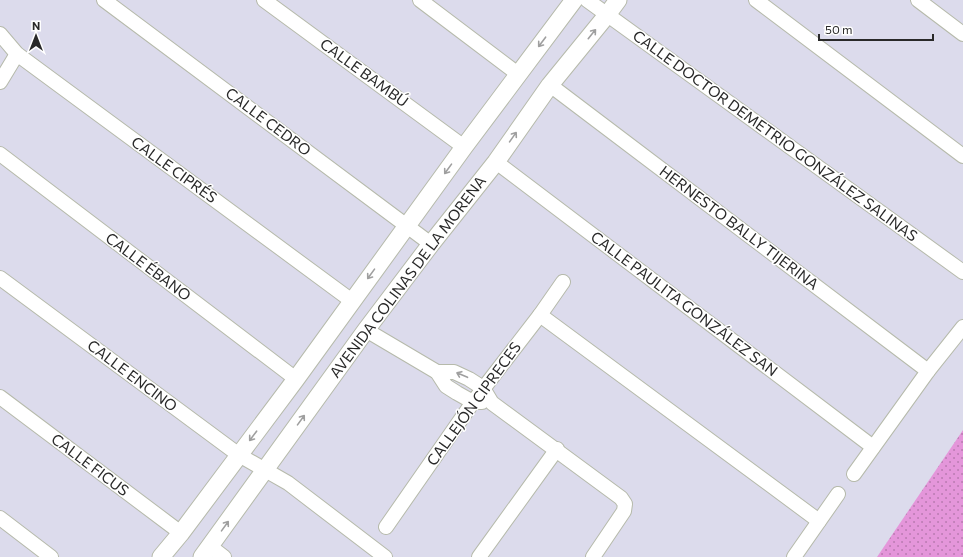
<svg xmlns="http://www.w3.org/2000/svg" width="963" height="557" viewBox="0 0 963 557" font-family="Commissioner,sans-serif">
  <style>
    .grass { fill: url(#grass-dots) }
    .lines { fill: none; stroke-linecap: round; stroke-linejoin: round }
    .minor-casing { stroke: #b6baab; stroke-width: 16 }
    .tertiary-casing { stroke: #b6baab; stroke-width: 19 }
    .minor { stroke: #fff; stroke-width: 14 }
    .tertiary { stroke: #fff; stroke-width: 17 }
    .oneway { stroke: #9f9f9f }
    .labels { text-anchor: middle; stroke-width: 3; stroke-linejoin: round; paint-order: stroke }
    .street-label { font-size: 15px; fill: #292929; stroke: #fff }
  </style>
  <defs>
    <pattern id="grass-dots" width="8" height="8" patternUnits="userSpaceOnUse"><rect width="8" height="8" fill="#e496da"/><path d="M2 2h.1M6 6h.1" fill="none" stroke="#b97ab1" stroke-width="1.8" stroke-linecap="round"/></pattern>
  </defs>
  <rect width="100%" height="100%" fill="#dcdbec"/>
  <polygon class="grass" points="963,430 963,557 877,557"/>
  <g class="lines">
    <defs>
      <g id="minor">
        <polyline points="104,0 431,244"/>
        <polyline points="264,0 464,147"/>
        <polyline points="420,0 518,74"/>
        <polyline points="587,0 963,272"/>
        <polyline points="756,0 963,156"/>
        <polyline points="918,0 963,34"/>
        <polyline points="0,34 17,54 352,301"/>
        <polyline points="0,82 17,54"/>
        <polyline points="550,85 928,371"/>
        <polyline points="0,154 296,379"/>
        <polyline points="496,162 873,447"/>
        <polyline points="0,278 239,455 288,483 385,557"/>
        <polyline points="540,315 819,521"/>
        <polyline points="366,330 437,372 446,386 457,393 473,402 482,402"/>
        <polyline points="437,372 454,372 469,379 483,388 492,403 621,498 625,504 624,511 593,557"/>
        <polyline points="0,397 181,533"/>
        <polyline points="854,474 928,371 963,327"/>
        <polyline points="0,518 51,557"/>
        <polyline points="386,527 473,402 540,315 563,282"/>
        <polyline points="211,547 224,557"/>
        <polyline points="479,557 557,449"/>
        <polyline points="794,557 838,494"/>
      </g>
      <g id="tertiary">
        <polyline points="161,557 181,533 296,379 464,147 574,0"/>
        <polyline points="202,557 366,330 431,244 496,162 550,85 607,15 618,0"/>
      </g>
    </defs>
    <use href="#minor" class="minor-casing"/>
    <use href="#tertiary" class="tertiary-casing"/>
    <use href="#minor" class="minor"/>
    <use href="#tertiary" class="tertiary"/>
  </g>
  <defs><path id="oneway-shaft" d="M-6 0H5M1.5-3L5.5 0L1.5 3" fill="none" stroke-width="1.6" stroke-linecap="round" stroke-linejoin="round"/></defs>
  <g class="oneway">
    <use href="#oneway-shaft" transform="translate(592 34) rotate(-51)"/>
    <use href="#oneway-shaft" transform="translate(542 42) rotate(127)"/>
    <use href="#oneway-shaft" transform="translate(513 137) rotate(-55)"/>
    <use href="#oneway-shaft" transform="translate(448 169) rotate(126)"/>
    <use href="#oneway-shaft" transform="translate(371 274) rotate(126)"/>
    <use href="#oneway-shaft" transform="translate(462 375) rotate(-157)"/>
    <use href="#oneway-shaft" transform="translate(301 420) rotate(-54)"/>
    <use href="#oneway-shaft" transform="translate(253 436) rotate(127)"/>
    <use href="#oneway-shaft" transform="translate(225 526) rotate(-54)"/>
  </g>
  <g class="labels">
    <g class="street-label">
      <text transform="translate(364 73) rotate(36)" y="5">CALLE BAMBÚ</text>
      <text transform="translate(268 122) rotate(37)" y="5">CALLE CEDRO</text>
      <text transform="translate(775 136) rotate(36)" y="5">CALLE DOCTOR DEMETRIO GONZÁLEZ SALINAS</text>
      <text transform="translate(174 170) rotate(36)" y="5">CALLE CIPRÉS</text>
      <text transform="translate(739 228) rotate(37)" y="5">HERNESTO BALLY TIJERINA</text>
      <text transform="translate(148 267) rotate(37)" y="5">CALLE ÉBANO</text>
      <text transform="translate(408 277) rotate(-53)" y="5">AVENIDA COLINAS DE LA MORENA</text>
      <text transform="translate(684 304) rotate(37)" y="5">CALLE PAULITA GONZÁLEZ SAN</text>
      <text transform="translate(132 376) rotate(37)" y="5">CALLE ENCINO</text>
      <text transform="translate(474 404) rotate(-54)" y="5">CALLEJÓN CIPRECES</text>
      <text transform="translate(90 465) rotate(37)" y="5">CALLE FICUS</text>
    </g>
  </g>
  <g transform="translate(36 36)" stroke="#ffffff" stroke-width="3" paint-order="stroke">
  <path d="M0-3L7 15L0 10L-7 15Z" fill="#292929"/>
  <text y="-6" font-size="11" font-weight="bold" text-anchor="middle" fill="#292929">N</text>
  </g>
  <path d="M819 34v6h114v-6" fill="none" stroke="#292929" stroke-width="2"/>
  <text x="825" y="34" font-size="12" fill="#292929" stroke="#ffffff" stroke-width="3" paint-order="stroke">50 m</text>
</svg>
